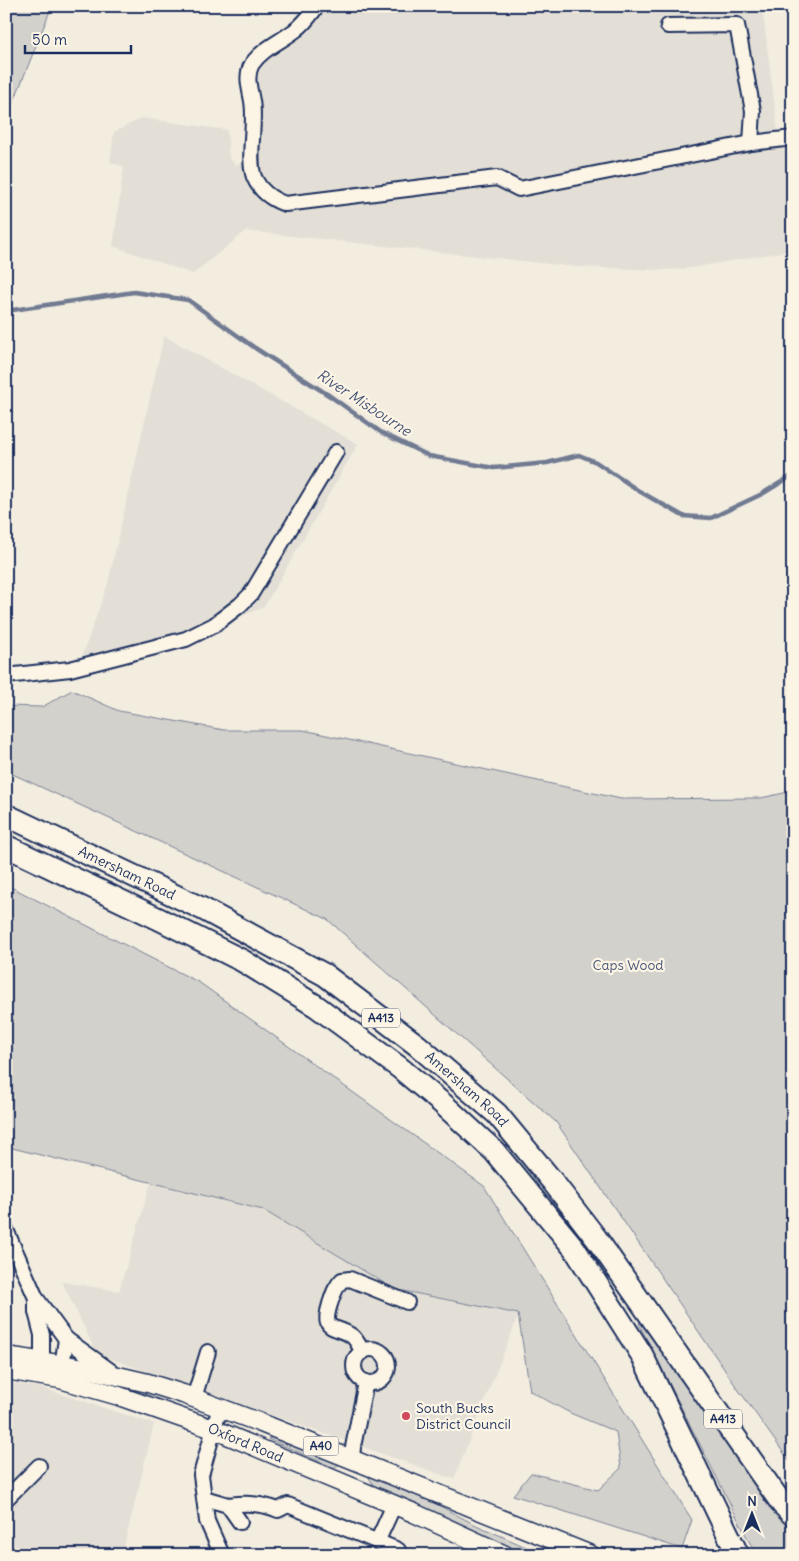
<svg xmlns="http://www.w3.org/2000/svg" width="799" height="1561" viewBox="0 0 799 1561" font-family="Delius,sans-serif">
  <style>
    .built { fill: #e3dfd6 }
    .green { fill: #d3d1cc; stroke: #778095 }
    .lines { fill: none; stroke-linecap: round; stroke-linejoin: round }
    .stream { stroke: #707a91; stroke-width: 4.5 }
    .minor-casing { stroke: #1b2f5e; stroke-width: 18 }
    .major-casing { stroke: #1b2f5e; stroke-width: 21 }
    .highway-casing { stroke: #1b2f5e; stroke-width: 25 }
    .minor { stroke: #fcf5e5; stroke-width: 14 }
    .major { stroke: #fcf5e5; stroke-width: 18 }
    .highway { stroke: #fcf5e5; stroke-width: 21 }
    .poi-dot { fill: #d1495b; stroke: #fcf5e5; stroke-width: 2 }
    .labels { text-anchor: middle; stroke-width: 4.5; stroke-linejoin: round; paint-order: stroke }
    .shield { fill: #fcf5e5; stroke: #5e6a86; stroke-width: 1 }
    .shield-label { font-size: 12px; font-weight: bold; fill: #1b2f5e }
    .street-label { font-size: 14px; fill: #1b2f5e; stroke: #fcf5e5 }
    .park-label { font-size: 14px; fill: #49587a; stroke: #fcf5e5 }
    .poi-label { font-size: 14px; fill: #1b2f5e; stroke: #fcf5e5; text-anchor: start }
    .water-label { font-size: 15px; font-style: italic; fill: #465478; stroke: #fcf5e5 }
  </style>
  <rect width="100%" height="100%" fill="#f3ede0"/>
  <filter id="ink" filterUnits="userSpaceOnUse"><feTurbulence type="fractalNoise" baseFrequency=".02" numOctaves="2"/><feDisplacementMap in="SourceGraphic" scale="10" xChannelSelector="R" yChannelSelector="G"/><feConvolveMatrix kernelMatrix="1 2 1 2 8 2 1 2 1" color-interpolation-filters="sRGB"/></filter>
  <g filter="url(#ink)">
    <g class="built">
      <polygon points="305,6 762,6 779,140 781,149 787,149 793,204 793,250 685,269 663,270 577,267 246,231 193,274 113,246 124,167 110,162 114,132 142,118 227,130 229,158 236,165 245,161 247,149 243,143 244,120 249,111 244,69"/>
      <polygon points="164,336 358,444 264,607 196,634 78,668 108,583"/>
      <polygon points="151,1182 263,1210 394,1289 519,1314 454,1479 97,1354 62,1282 119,1291"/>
      <polygon points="6,1382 39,1387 154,1424 122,1555 6,1555"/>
    </g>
    <g class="green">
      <polygon points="6,6 52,6 6,121"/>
      <polygon points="72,690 119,711 224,730 303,730 621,799 761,798 793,791 793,1466 733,1382 556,1122 327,919 6,771 6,706 42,707"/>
      <polygon points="6,886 9,886 200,983 484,1186 692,1520 682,1549 513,1495 531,1473 598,1490 621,1468 616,1432 570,1413 530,1391 518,1314 394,1289 263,1210 8,1147 6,1142"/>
      <polygon points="643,1314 793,1521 793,1555 756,1555 639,1324"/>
      <polygon points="274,1436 341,1462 335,1468 268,1439"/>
      <polygon points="367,1474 388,1479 474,1524 544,1555 514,1555 413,1505 376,1490"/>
    </g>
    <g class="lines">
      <polyline class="stream" points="6,311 134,292 188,300 255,348 330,396 382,433 429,456 494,468 547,463 579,455 596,462 639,491 683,516 711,518 762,494 793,475"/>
      <defs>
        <g id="minor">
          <path d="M 317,6 C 311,14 305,23 297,29 C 282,41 263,48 252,64 C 245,76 250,89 252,101 C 256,124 247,158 254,177 C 260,191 271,199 285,204 L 497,178 L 519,189 L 751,143 L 793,138"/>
          <polyline points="668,26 737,25 753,111 751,143"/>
          <polyline points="6,676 70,669 186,639 214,625 240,605 251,594 336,452"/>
          <polyline points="6,1230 36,1298 66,1339 61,1373"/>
          <polyline points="36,1301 36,1312 42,1335 42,1371"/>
          <polyline points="66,1339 112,1372"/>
          <circle cx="371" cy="1366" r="17"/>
          <path d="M 363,1352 C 360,1347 356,1339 352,1336 C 334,1324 321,1333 330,1304 C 333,1295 335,1287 342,1280 L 350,1279 L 407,1302"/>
          <polyline points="194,1398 208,1352"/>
          <polyline points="220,1407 201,1475 207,1521 222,1555"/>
          <polyline points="352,1459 353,1447 366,1382"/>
          <polyline points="204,1498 228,1505 240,1522"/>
          <polyline points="6,1499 39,1466"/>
          <path d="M 228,1505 C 246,1503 261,1503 278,1510 L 288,1505 L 398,1550"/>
          <polyline points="377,1542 394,1505"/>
        </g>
        <g id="major">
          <polyline points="6,1356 84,1368 148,1383 183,1394 261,1423 591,1555"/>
          <path id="s1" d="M 6,1370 L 60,1379 L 119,1396 L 213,1429 L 414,1513 L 505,1555"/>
        </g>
        <g id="highway">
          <path id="s2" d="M 6,815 L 203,909 L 325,975 L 417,1045 L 497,1114 L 553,1182 L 596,1238 L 782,1504 L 793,1515"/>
          <polyline points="6,846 161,920 243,961 316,1006 400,1068 443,1104 494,1151 574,1248 642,1355 738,1555"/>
        </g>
      </defs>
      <use href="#minor" class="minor-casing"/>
      <use href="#major" class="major-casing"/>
      <use href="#highway" class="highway-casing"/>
      <use href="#minor" class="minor"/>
      <use href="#major" class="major"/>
      <use href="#highway" class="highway"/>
    </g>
  </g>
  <circle class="poi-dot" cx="406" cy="1416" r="5"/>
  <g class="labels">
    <g class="shield">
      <rect x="362" y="1008.5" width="38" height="19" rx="4"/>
      <rect x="704" y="1409.5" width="38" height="19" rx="4"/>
      <rect x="303.5" y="1436.5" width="35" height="19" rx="4"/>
    </g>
    <g class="shield-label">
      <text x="381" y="1022">A413</text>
      <text x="723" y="1423">A413</text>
      <text x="321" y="1450">A40</text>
    </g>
    <g class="street-label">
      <text dy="5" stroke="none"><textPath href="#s2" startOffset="134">Amersham Road</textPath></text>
      <text dy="5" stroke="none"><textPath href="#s2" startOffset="539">Amersham Road</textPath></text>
      <text dy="5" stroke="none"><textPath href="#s1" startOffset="251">Oxford Road</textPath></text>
    </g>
    <g class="park-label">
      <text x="628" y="970">Caps Wood</text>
    </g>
    <g class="poi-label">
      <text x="416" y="1413">South Bucks<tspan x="416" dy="16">District Council</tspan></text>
    </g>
    <g class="water-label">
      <text transform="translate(364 403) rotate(33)" y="5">River Misbourne</text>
    </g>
  </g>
  <rect width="799" height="1561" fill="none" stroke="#fcf5e5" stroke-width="25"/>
  <rect x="12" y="12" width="774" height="1536" fill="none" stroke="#1b2f5e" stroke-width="2" filter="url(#ink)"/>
  <g transform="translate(752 1514)" stroke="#fcf5e5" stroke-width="4" paint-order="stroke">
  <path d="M0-4L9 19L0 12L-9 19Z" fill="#1b2f5e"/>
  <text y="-8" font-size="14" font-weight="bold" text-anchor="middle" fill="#1b2f5e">N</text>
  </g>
  <path d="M25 45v8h106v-8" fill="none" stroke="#1b2f5e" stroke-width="2.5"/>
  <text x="32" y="45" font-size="15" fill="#1b2f5e" stroke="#fcf5e5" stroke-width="4" paint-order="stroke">50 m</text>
</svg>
